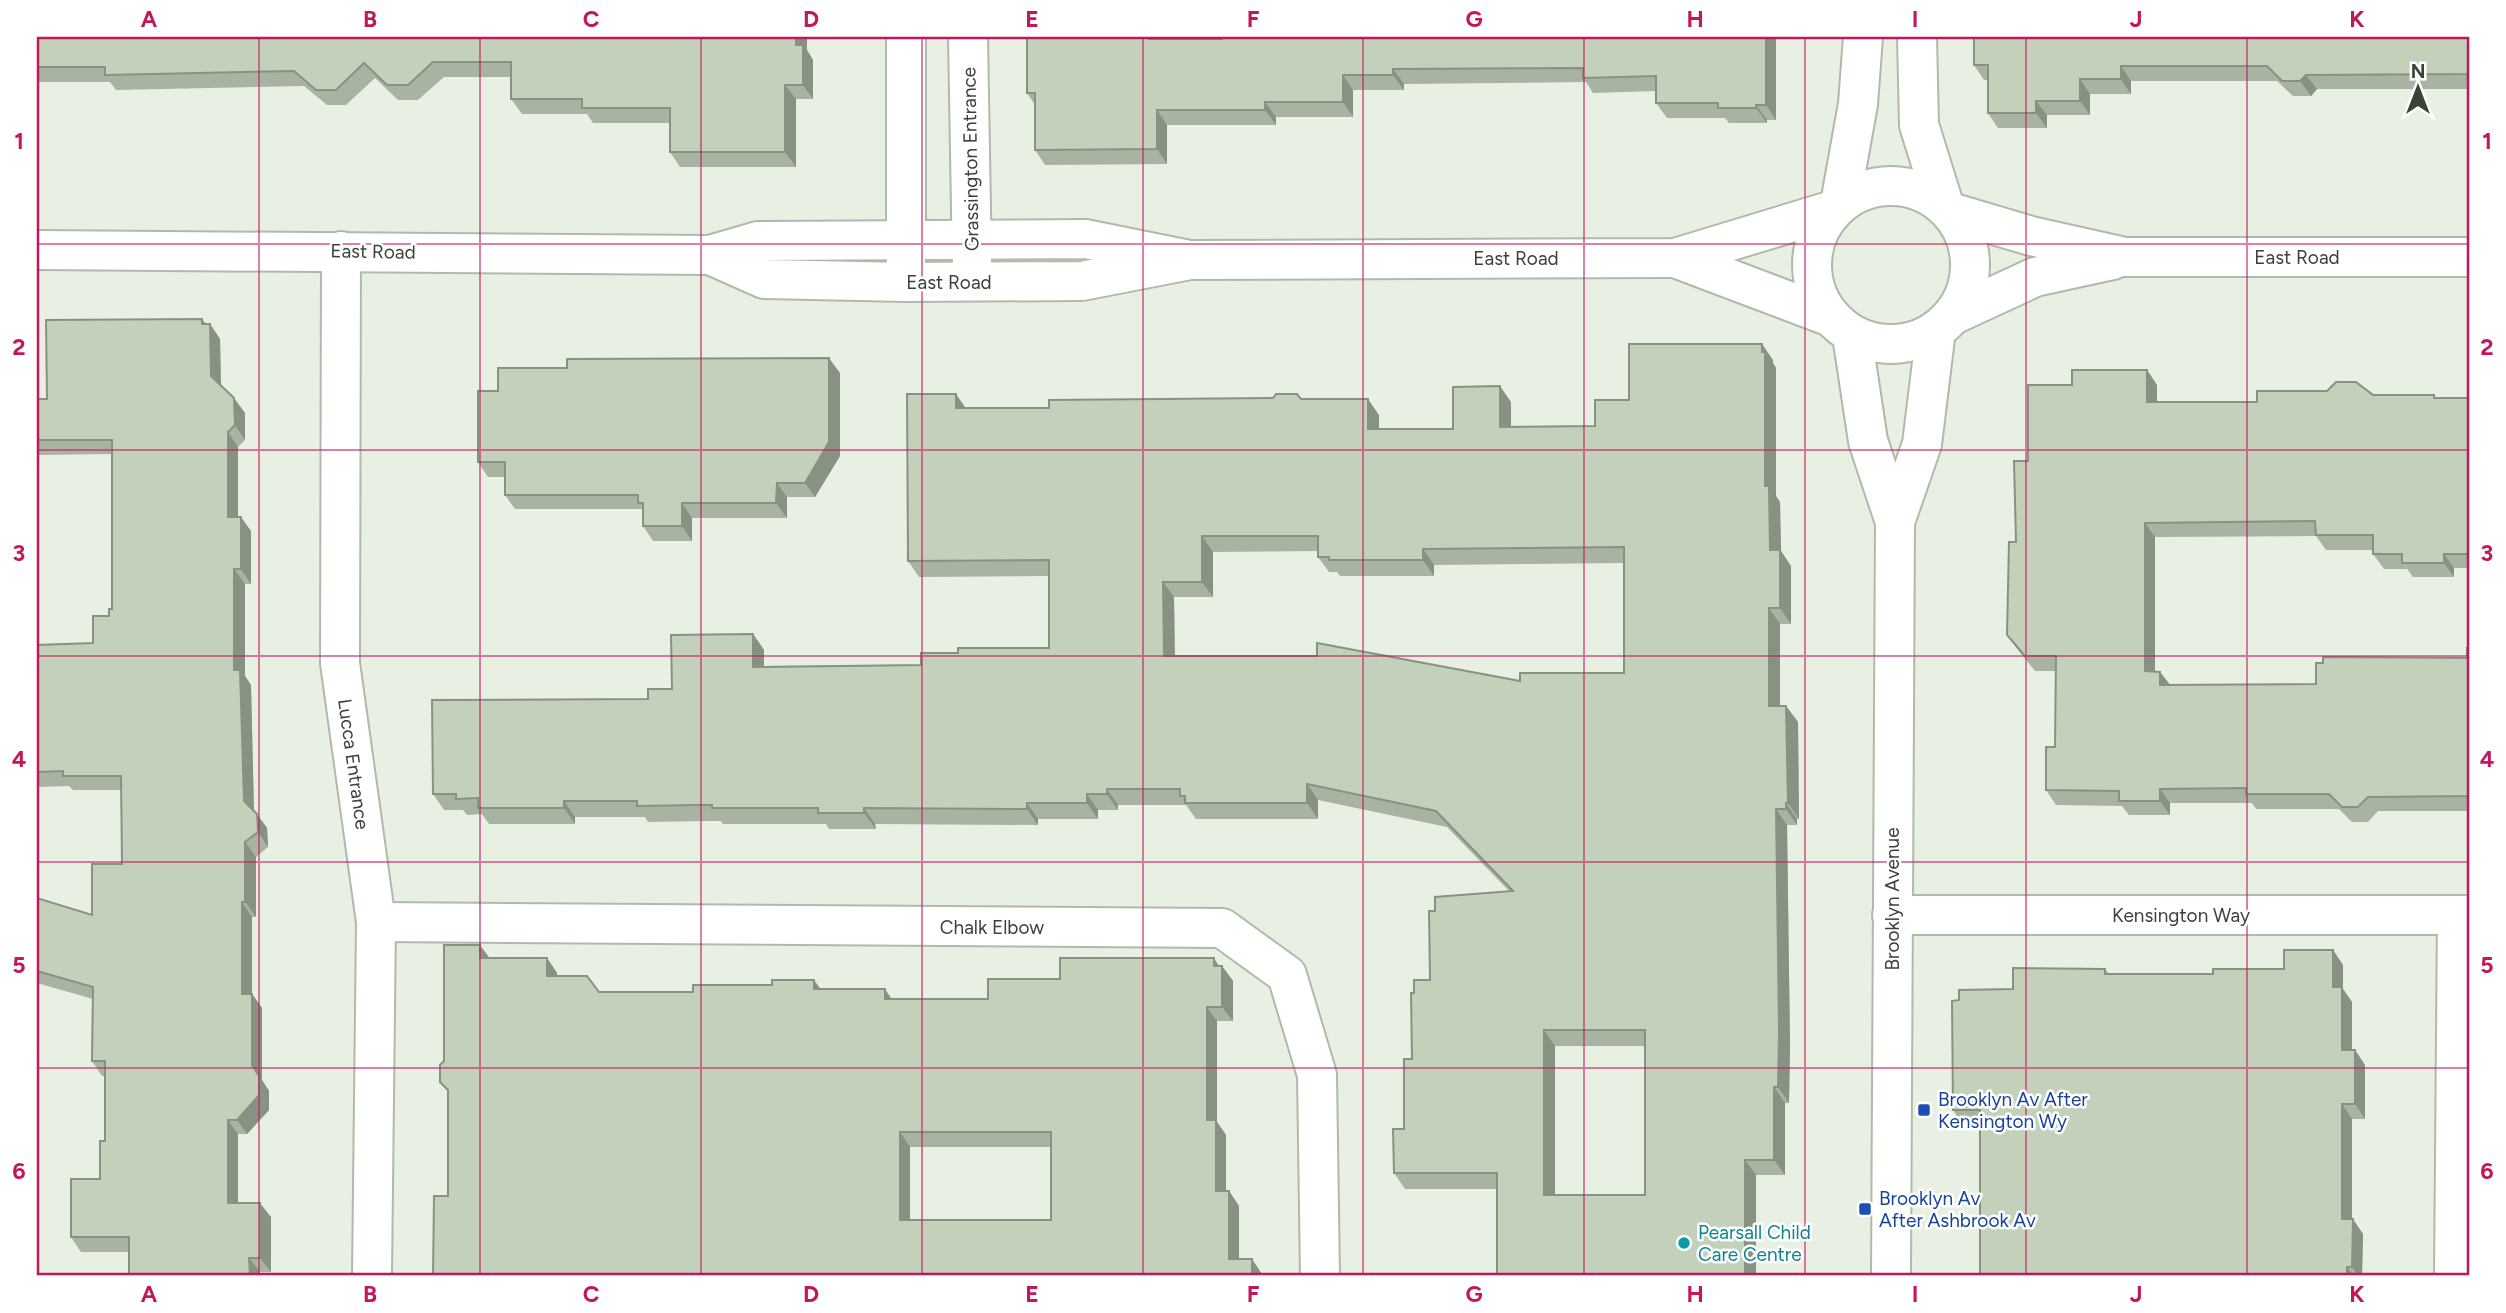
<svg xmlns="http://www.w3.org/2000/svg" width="2506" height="1313" viewBox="0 0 2506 1313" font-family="Figtree,sans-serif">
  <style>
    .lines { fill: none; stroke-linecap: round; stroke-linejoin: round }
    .minor-casing { stroke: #aebba8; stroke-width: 42 }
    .minor { stroke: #fff; stroke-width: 38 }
    .wall { fill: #a8b4a1; fill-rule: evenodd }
    .shaded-wall { fill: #889283 }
    .building { fill: #c3d1bb; stroke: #889283; stroke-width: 2; fill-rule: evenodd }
    .grid { fill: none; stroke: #c2185b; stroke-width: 2; stroke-opacity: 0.55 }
    .transit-dot { fill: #1a4fb4; stroke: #fff; stroke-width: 2.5 }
    .culture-dot { fill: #0f9aa8; stroke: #fff; stroke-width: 2.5 }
    .labels { text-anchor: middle; stroke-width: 5; stroke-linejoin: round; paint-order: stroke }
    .street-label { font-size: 19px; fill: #3a4235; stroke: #fff }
    .transit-label { font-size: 19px; fill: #164399; stroke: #fff; text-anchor: start }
    .culture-label { font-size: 19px; fill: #0d838f; stroke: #fff; text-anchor: start }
    .neatline { fill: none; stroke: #c2185b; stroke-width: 2.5 }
    .grid-label { font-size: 23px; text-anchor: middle; font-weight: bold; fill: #c2185b }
  </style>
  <rect width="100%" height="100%" fill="#e8f0e4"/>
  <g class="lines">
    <defs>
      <g id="minor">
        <polyline points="968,37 972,266"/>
        <polyline points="1917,37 1919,125 1944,205"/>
        <circle cx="1891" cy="265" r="79"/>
        <polyline points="1840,204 1858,104 1863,37"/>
        <polyline points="1950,212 2031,236 2125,257 2469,257"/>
        <polyline points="37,250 710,255 758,241 1086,239 1190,260"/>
        <polyline points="341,251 340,663 376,922 372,1276"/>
        <polyline points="710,255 764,279 906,282 1082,281 1190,260 1675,258 1833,210"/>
        <polyline points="1675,258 1831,317"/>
        <polyline points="906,266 906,37"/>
        <polyline points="1953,315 2035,277 2113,260"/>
        <polyline points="1852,335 1868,441 1895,522 1891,1276"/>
        <polyline points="1895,522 1922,444 1936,330"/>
        <polyline points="1892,915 2469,915"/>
        <polyline points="376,922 1222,928 1287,975 1317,1075 1320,1276"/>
        <polyline points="2454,1276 2457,915"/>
      </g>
    </defs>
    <use href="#minor" class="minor-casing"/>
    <use href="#minor" class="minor"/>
  </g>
  <g class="wall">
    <polygon points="37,37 807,37 807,50 813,60 813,99 796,99 796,167 680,167 670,152 670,123 593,123 587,114 522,114 511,99 511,77 444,77 418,100 398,100 375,78 346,105 327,105 304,86 116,90 110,82 37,82"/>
    <polygon points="1159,37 1159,39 1776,37 1776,120 1767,120 1767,123 1729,123 1725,118 1667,118 1656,103 1656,91 1593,93 1586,82 1404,84 1404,90 1353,90 1353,117 1276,117 1276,125 1167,125 1167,164 1045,165 1035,150 1035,105 1027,93"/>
    <polygon points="2469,37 2469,89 2317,89 2311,96 2293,96 2277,81 2131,81 2131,94 2090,94 2090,115 2047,115 2047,128 1998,128 1988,113 1988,80 1984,80 1974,65"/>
    <polygon points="202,319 206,324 210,324 220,339 221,386 245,413 245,440 238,447 238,517 251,531 251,584 245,584 245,676 251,685 254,811 267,828 268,847 256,857 256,917 252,917 252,994 262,1008 262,1080 269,1091 269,1110 247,1134 238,1134 238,1203 271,1217 271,1272 260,1272 260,1276 129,1276 129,1252 81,1252 71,1237 100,1179 105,1141 105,1076 102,1076 92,1061 93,999 37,983 37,898 92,915 122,864 121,790 73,790 69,786 37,787 37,645 93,643 112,609 112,454 37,455 37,399 47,399"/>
    <path d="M 1773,360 L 1773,363 L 1776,368 L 1776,496 L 1780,502 L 1781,551 L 1791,566 L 1791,624 L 1780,624 L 1780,706 L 1786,706 L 1798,722 L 1799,819 L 1797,819 L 1797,825 L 1787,825 L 1790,1045 L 1789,1103 L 1785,1103 L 1785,1175 L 1756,1175 L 1756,1276 L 1497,1189 L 1405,1189 L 1394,1173 L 1404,1129 L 1412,1059 L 1414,993 L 1430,980 L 1435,911 L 1510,892 L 1447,827 L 1318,800 L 1318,819 L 1196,819 L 1186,805 L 1118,805 L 1118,810 L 1098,810 L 1098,819 L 1038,819 L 1038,825 L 875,824 L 876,829 L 829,829 L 826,824 L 723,824 L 721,821 L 708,821 L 648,822 L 645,817 L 575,817 L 575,824 L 489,824 L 482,814 L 467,815 L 463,810 L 444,810 L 433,794 L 672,689 L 753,634 L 764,650 L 764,666 L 921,665 L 958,653 L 1049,648 L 1049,576 L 919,577 L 908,561 L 966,408 L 1049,408 L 1301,399 L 1379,415 L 1379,429 L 1453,429 L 1511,402 L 1511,427 L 1595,426 L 1629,400 ZM 1318,551 L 1318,557 L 1329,572 L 1337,572 L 1340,576 L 1434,576 L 1434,565 L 1624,563 L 1624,673 L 1520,681 L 1175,656 L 1174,597 L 1213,597 L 1213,552 ZM 1555,1046 L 1645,1046 L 1645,1195 L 1555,1195 Z"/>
    <polygon points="2147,370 2157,385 2157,402 2257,402 2373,395 2434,395 2436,398 2469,398 2469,568 2454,568 2454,577 2413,577 2407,569 2384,569 2373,554 2373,550 2326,550 2316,536 2155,537 2155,671 2160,672 2169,684 2316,684 2467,658 2469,648 2469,811 2378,811 2368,822 2352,822 2339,809 2256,809 2252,803 2170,803 2170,815 2129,815 2122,806 2056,805 2046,790 2055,747 2056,671 2035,671 2018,650 2007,635 2016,542 2028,461 2072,385"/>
    <polygon points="840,373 840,456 815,497 787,497 787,518 692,518 692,541 653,541 643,526 643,509 515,509 505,495 505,477 488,477 478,462"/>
    <polygon points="2333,950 2343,965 2343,989 2352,1002 2352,1050 2355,1050 2365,1065 2365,1119 2352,1119 2352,1219 2363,1234 2362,1276 1980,1276 1980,1124 1963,1125 1953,1110 2013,989 2105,969 2109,974 2213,974 2284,969"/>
    <path d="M 489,958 L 547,958 L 557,973 L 557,976 L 599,992 L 693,992 L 820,989 L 892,999 L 988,999 L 1060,979 L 1222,966 L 1233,981 L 1233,1021 L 1217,1021 L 1217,1122 L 1226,1135 L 1226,1191 L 1229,1191 L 1239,1206 L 1239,1259 L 1262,1274 L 1262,1276 L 433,1276 L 448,1196 L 448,1092 L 440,1082 ZM 910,1147 L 1051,1147 L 1051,1220 L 910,1220 Z"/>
  </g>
  <g class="shaded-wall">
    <polygon points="796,37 807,37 807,50 813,60 813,99 803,85 796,45"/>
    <polygon points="1149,37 1159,37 1159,54 1149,39"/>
    <polygon points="1766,37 1776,37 1776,120 1766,105"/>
    <polygon points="2121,66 2131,81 2131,94 2121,79"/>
    <polygon points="1393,69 1404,84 1404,90 1393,75"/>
    <polygon points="1343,75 1353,90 1353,117 1343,102"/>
    <polygon points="2306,75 2317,89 2311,96 2300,81"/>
    <polygon points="2080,79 2090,94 2090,115 2080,101"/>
    <polygon points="785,85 796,99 796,167 785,152"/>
    <polygon points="2036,101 2047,115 2047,128 2036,113"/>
    <polygon points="1265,102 1276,117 1276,125 1265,110"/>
    <polygon points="1756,105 1767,120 1767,123 1756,108"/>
    <polygon points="1157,110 1167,125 1167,164 1157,149"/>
    <polygon points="202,319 210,331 210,324 220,339 221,391 211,376 202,324"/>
    <polygon points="1762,344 1773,360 1773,363 1776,368 1776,496 1780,502 1781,551 1791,566 1791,624 1780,608 1770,550 1765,486"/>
    <polygon points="829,358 840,373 840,456 815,497 805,483"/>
    <polygon points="2147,370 2157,385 2157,417 2147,402"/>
    <polygon points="1500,386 1511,402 1511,443 1500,427"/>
    <polygon points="956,394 967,410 956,408"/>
    <polygon points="234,398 245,413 245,440 235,425"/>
    <polygon points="1368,399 1379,415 1379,445 1368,429"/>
    <polygon points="228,432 238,447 238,531 228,517"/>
    <polygon points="777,483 787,497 787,518 776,503"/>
    <polygon points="682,503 692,518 692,541 682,526"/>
    <polygon points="241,517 251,531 251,584 241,569"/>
    <polygon points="2145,523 2155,537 2155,686 2145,671"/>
    <polygon points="1202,536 1213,552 1213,597 1202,582"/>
    <polygon points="1423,549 1434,565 1434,576 1423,560"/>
    <polygon points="2444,554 2454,568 2454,577 2444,563"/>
    <polygon points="234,569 245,584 245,676 251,685 254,815 244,801 234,670"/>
    <polygon points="1163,582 1174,597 1175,672 1164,656"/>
    <polygon points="1769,608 1780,624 1780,722 1769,706"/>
    <polygon points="753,634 764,650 764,682 753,667"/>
    <polygon points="2160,672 2171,686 2160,685"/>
    <polygon points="1786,706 1798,722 1799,819 1788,803"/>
    <polygon points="1307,784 1318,800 1318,819 1307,803"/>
    <polygon points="1107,789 1118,805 1118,810 1107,794"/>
    <polygon points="2160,789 2170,803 2170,815 2160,801"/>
    <polygon points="1087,794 1098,810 1098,819 1087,803"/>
    <polygon points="564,801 575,817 575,824 564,808"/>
    <polygon points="1027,803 1038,819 1038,825 1027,809"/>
    <polygon points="1786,803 1797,819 1797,825 1786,809"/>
    <polygon points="864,808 875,824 876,829 864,813"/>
    <polygon points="1776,809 1787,825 1790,1045 1789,1103 1778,1087"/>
    <polygon points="257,814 267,828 268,847 258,832"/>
    <polygon points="245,842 256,857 256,917 245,902"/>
    <polygon points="242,902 252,917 252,1008 242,994"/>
    <polygon points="480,945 491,960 480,958"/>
    <polygon points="2333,950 2343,965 2343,989 2352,1002 2352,1065 2342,1050 2333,987"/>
    <polygon points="547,958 557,973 557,991 547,976"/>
    <polygon points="1214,958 1222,971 1222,966 1233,981 1233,1021 1222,1007 1214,966"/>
    <polygon points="814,980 825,995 814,989"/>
    <polygon points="885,989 895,1004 885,999"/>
    <polygon points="252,994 262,1008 262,1080 269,1091 269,1110 247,1134 237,1120 252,1065"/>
    <polygon points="1207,1007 1217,1021 1217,1122 1226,1135 1226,1206 1216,1191 1207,1120"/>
    <polygon points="1544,1030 1555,1046 1555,1211 1544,1195"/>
    <polygon points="2355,1050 2365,1065 2365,1119 2355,1104"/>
    <polygon points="1774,1087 1785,1103 1785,1175 1774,1160"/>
    <polygon points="2342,1104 2352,1119 2352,1234 2342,1219"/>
    <polygon points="228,1120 238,1134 238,1217 228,1203"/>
    <polygon points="900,1132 910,1147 910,1235 900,1220"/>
    <polygon points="1745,1160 1756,1175 1756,1276 1745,1276"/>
    <polygon points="1229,1191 1239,1206 1239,1274 1229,1259"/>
    <polygon points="260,1203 271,1217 271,1272 260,1258"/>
    <polygon points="2353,1219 2363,1234 2362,1276 2358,1276 2352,1267"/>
    <polygon points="249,1258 260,1272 260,1276 250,1276"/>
    <polygon points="1252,1259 1262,1274 1262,1276 1252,1276"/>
    <polygon points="2347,1267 2354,1276 2347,1276"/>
  </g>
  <g class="building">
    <polygon points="37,37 796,37 796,45 803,45 803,85 785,85 785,152 670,152 670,108 582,108 582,99 511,99 511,62 433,62 408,85 387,85 364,63 336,90 316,90 294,71 105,75 105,67 37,67"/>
    <polygon points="1027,37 1149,37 1149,39 1222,39 1222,37 1766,37 1766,105 1756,105 1756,108 1718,108 1718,103 1656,103 1656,76 1583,78 1583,68 1393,69 1393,75 1343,75 1343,102 1265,102 1265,110 1157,110 1157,149 1035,150 1035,93 1027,93"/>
    <polygon points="1974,37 2469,37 2469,74 2306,75 2300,81 2282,81 2267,66 2121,66 2121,79 2080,79 2080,101 2036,101 2036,113 1988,113 1988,65 1974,65"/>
    <polygon points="202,319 202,324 210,324 211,376 234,398 235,425 228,432 228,517 241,517 241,569 234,569 234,670 240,670 244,801 257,814 258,832 245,842 245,902 242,902 242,994 252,994 252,1065 259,1076 259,1095 237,1120 228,1120 228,1203 260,1203 260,1258 249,1258 250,1276 129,1276 129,1237 71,1237 71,1179 100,1179 100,1141 105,1141 105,1061 92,1061 93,987 37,971 37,898 92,915 92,864 122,864 121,776 63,776 63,771 37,772 37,645 93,643 93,616 109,616 109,609 112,609 112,440 37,440 37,399 47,399 46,320"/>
    <path d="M 1629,344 L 1762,344 L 1762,352 L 1765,352 L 1765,486 L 1769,486 L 1770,550 L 1780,550 L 1780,608 L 1769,608 L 1769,706 L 1786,706 L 1788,803 L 1786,803 L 1786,809 L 1776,809 L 1779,1030 L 1778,1087 L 1774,1087 L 1774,1160 L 1745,1160 L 1745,1276 L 1497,1276 L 1497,1173 L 1394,1173 L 1393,1129 L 1404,1129 L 1404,1059 L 1412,1059 L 1411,993 L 1414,993 L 1414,980 L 1430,980 L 1429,911 L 1435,911 L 1435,897 L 1513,891 L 1436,811 L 1307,784 L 1307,803 L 1185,803 L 1185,796 L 1180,796 L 1180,789 L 1107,789 L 1107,794 L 1087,794 L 1087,803 L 1027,803 L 1027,809 L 864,808 L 864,813 L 818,813 L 818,808 L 712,808 L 712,805 L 697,805 L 637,806 L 637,801 L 564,801 L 564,808 L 478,808 L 478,798 L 456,799 L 456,794 L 433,794 L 432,700 L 648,699 L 648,689 L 672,689 L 671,635 L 753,634 L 753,667 L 921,665 L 921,653 L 958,653 L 958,648 L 1049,648 L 1049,560 L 908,561 L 907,394 L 956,394 L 956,408 L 1049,408 L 1049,400 L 1273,398 L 1276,394 L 1297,394 L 1301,399 L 1368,399 L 1368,429 L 1453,429 L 1453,387 L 1500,386 L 1500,427 L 1595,426 L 1595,400 L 1629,400 ZM 1202,536 L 1318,536 L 1318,557 L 1329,557 L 1329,560 L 1423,560 L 1423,549 L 1624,547 L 1624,673 L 1520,673 L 1520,681 L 1317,643 L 1317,656 L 1164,656 L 1163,582 L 1202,582 ZM 1544,1030 L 1645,1030 L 1645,1195 L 1544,1195 Z"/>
    <polygon points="829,358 829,442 805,483 777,483 776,503 682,503 682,526 643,526 643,503 638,503 638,495 505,495 505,462 478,462 478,391 498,391 498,368 567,368 567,359"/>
    <polygon points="2072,370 2147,370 2147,402 2257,402 2257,391 2327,391 2336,382 2356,382 2373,395 2434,395 2434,398 2469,398 2469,554 2444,554 2444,563 2402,563 2402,554 2373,554 2373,535 2316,535 2315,521 2145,523 2145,671 2160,672 2160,685 2316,684 2316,663 2323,663 2323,657 2467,658 2467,648 2469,648 2469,796 2368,797 2358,807 2342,807 2329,794 2246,794 2246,788 2160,789 2160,801 2119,801 2119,791 2046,790 2046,747 2055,747 2056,656 2025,656 2007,635 2009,542 2016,542 2014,461 2028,461 2028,385 2072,385"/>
    <path d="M 444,945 L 480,945 L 480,958 L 547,958 L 547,976 L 587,976 L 599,992 L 693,992 L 693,985 L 772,985 L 772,980 L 814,980 L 814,989 L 885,989 L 885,999 L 988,999 L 988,979 L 1060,979 L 1060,958 L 1214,958 L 1214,966 L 1222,966 L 1222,1007 L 1207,1007 L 1207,1120 L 1216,1120 L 1216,1191 L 1229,1191 L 1229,1259 L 1252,1259 L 1252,1276 L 433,1276 L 434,1196 L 448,1196 L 448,1090 L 440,1082 L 440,1065 L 444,1061 ZM 900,1132 L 1051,1132 L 1051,1220 L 900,1220 Z"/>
    <polygon points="2284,950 2333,950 2333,987 2342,987 2342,1050 2355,1050 2355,1104 2342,1104 2342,1219 2353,1219 2352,1267 2347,1267 2347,1276 1980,1276 1980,1110 1953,1110 1952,1001 1959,1000 1959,990 2013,989 2013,968 2105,969 2105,974 2213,974 2213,969 2284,969"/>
  </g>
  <path class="grid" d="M 259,37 L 259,1276M 480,37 L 480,1276M 701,37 L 701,1276M 922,37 L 922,1276M 1143,37 L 1143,1276M 1363,37 L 1363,1276M 1584,37 L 1584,1276M 1805,37 L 1805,1276M 2026,37 L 2026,1276M 2247,37 L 2247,1276M 37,244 L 2469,244M 37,450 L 2469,450M 37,656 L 2469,656M 37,862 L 2469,862M 37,1068 L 2469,1068"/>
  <g class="transit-dot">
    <rect x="1917" y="1103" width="14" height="14" rx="3.5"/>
    <rect x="1858" y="1202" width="14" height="14" rx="3.5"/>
  </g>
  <circle class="culture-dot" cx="1684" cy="1243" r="7"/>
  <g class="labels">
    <g class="street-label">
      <text transform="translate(970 159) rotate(-91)" y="7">Grassington Entrance</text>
      <text transform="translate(373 251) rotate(1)" y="7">East Road</text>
      <text x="2297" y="264">East Road</text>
      <text x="1516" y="265">East Road</text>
      <text x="949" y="289">East Road</text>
      <text transform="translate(354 764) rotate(82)" y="7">Lucca Entrance</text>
      <text transform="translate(1892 899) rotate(-90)" y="7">Brooklyn Avenue</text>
      <text x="2181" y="922">Kensington Way</text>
      <text x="992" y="934">Chalk Elbow</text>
    </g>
    <g class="transit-label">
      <text x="1938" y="1106">Brooklyn Av After<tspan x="1938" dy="22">Kensington Wy</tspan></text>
      <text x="1879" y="1205">Brooklyn Av<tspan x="1879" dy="22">After Ashbrook Av</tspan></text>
    </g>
    <g class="culture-label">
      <text x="1698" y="1239">Pearsall Child<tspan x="1698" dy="22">Care Centre</tspan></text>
    </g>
  </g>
  <rect width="2506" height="1313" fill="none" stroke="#ffffff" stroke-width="77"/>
  <g transform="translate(2418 88)" stroke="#ffffff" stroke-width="5" paint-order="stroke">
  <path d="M0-5L12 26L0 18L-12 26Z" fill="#3a4235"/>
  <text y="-10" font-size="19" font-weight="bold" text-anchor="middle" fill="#3a4235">N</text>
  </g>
  <rect x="38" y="38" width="2430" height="1236" class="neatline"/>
  <g class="grid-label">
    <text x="149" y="27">A</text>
    <text x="370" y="27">B</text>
    <text x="591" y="27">C</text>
    <text x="811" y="27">D</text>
    <text x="1032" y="27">E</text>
    <text x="1253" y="27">F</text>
    <text x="1474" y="27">G</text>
    <text x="1695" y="27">H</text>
    <text x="1915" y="27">I</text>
    <text x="2136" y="27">J</text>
    <text x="2357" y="27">K</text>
    <text x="19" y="149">1</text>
    <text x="2487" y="149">1</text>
    <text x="19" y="355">2</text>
    <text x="2487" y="355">2</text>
    <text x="19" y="561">3</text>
    <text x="2487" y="561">3</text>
    <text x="19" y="767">4</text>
    <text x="2487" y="767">4</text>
    <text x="19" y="973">5</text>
    <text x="2487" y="973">5</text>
    <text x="19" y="1179">6</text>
    <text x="2487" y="1179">6</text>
    <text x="149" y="1302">A</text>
    <text x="370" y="1302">B</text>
    <text x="591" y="1302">C</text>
    <text x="811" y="1302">D</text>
    <text x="1032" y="1302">E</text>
    <text x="1253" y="1302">F</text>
    <text x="1474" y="1302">G</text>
    <text x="1695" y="1302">H</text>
    <text x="1915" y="1302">I</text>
    <text x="2136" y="1302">J</text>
    <text x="2357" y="1302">K</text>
  </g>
</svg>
